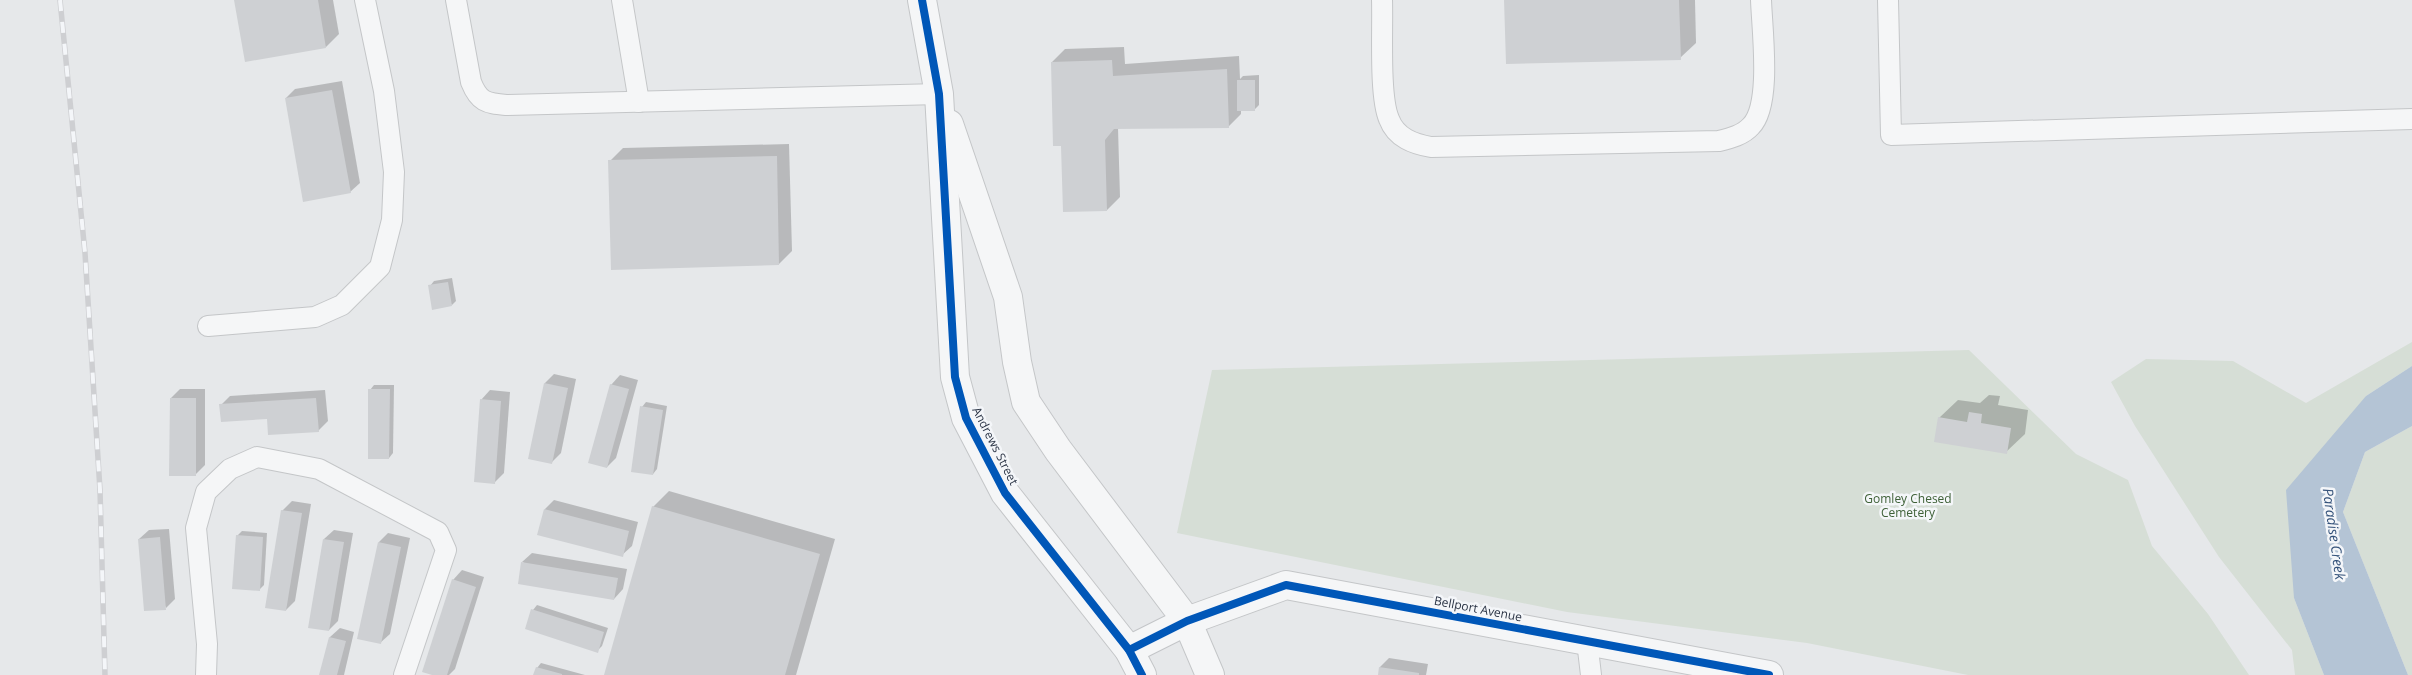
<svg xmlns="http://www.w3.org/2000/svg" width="2412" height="675" viewBox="0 0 2412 675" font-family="'Open Sans',sans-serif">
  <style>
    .green { fill: #d6ded6 }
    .water { fill: #b4c4d5 }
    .shadow { fill: #0003 }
    .building { fill: #ced0d3 }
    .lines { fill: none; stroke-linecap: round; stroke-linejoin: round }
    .service-casing { stroke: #c4c6c8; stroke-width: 22 }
    .minor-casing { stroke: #c4c6c8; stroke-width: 30 }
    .service { stroke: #f5f6f7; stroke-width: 20 }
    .minor { stroke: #f5f6f7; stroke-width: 28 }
    .rail-casing { stroke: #cecfd2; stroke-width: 5.5 }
    .rail { stroke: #f4f6f9; stroke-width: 4; stroke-dasharray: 11; stroke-linecap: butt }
    .cycleway-casing { stroke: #f4f6f9; stroke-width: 11 }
    .cycleway { stroke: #0057b8; stroke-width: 8 }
    .labels { text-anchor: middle; stroke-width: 5; stroke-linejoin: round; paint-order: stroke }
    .street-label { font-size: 12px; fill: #2b3445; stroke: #f4f6f9 }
    .park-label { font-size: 12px; fill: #3f6138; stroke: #f4f6f9 }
    .water-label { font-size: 14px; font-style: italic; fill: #34527a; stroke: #f4f6f9 }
  </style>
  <rect width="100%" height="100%" fill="#e6e8ea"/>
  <g class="green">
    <polygon points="2412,342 2412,366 2366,396 2294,598 2324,675 2295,675 2292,650 2219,557 2135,426 2111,382 2146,359 2233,361 2306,403"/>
    <polygon points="1969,350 2076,454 2128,480 2152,546 2208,614 2249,675 1968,675 1807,643 1567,612 1177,533 1212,370"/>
    <polygon points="2412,426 2412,675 2408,675 2343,512 2365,452"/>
  </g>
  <polygon class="water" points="2412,366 2412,426 2365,452 2343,512 2408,675 2324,675 2294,598 2286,490 2366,396"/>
  <g class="shadow">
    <polygon points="235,0 333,0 339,34 326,47"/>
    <polygon points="1505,0 1695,0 1696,43 1680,58"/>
    <polygon points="1124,47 1125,64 1239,56 1240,79 1243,76 1259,75 1259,105 1254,110 1241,110 1241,114 1228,127 1118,128 1120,197 1107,210 1052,62 1065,49"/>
    <polygon points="342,81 360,183 350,192 286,98 295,89"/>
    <polygon points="789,144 792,251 779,264 610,161 623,148"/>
    <polygon points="452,278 456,301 452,305 430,286 434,281"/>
    <polygon points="554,374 576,379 561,453 551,463 545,383"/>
    <polygon points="620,375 638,380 616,458 607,467 611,385"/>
    <polygon points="374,385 394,385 393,453 389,458 370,390"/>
    <polygon points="180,389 205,389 205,465 196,474 171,398"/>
    <polygon points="325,390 328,421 318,431 221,405 230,396"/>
    <polygon points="490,390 510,392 504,473 495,482 481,400"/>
    <polygon points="1989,395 2000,396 1998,405 2028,410 2025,434 2006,452 1939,418 1958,400 1980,403"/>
    <polygon points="646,402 667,406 657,469 653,474 642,407"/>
    <polygon points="669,491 835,539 796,675 605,675 653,507"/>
    <polygon points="554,500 638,522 632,546 622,555 539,534 545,509"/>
    <polygon points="292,501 311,504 295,601 286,610 282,511"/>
    <polygon points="169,529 175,599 166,608 139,539 149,530"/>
    <polygon points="334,530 353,533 338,621 329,630 324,539"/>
    <polygon points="242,531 267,533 264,585 259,590 237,536"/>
    <polygon points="388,533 410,538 390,634 380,643 379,542"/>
    <polygon points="532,553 627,569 623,589 614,599 522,562"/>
    <polygon points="462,570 484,577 455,669 449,675 436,675 453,580"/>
    <polygon points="537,605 608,628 602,646 597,651 533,610"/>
    <polygon points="340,628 354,632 344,675 321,675 330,637"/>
    <polygon points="1389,658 1428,664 1426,675 1379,675 1380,667"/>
    <polygon points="541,663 585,675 535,675 537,668"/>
  </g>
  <g class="building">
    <polygon points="234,0 318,0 326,48 245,62"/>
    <polygon points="1504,0 1679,0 1681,60 1506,64"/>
    <polygon points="1112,60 1113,76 1227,69 1229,128 1114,129 1105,140 1107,211 1063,212 1061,146 1053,146 1051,62"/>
    <rect x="1237" y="80" width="18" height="31"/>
    <polygon points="332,90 351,193 303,202 285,98"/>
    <polygon points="777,156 779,265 611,270 608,160"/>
    <polygon points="448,282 452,306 432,310 428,285"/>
    <polygon points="544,383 568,388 552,464 528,459"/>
    <polygon points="610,384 629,389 607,468 588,463"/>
    <polygon points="368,389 390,389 389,459 368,459"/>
    <polygon points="170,398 196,398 196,476 169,476"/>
    <polygon points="316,398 319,432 268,435 267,419 221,422 219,404"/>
    <polygon points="480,399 501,401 495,484 474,482"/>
    <polygon points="640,406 663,410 653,475 631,472"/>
    <polygon points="1969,412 1982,414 1981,423 2011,428 2007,454 1934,442 1938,417 1967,422"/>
    <polygon points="652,506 820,554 785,675 604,675"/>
    <polygon points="544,509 629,531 623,557 537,535"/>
    <polygon points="281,510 302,513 286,611 265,608"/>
    <polygon points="236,535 263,537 260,591 232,589"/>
    <polygon points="160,537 166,610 144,611 138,539"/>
    <polygon points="323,539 344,542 329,631 308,628"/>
    <polygon points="378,542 401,547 381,644 357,639"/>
    <polygon points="521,562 618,578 614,600 518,584"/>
    <polygon points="452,579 476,587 447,675 432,675 422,672"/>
    <polygon points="531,609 604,632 598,653 525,629"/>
    <polygon points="329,637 346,641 337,675 319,675"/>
    <polygon points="536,667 562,674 562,675 533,675"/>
    <polygon points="1379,667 1419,673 1419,675 1378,675"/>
  </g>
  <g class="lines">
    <defs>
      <g id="service">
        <path d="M 456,0 L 471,82 C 479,102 486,103 506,105 L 939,94"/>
        <polyline points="622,0 639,102"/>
        <path d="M 1382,0 C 1383,28 1379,96 1389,119 C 1396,138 1414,144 1431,147 L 1719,141 C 1731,138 1743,135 1751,126 C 1772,105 1762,30 1761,0"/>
        <polyline points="1888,0 1891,135 2412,119"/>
        <polyline points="208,326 315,317 342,305 380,267 392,220 394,172 384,91 365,0"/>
        <polyline points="1587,641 1591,675"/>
        <polyline points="206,675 207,644 196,528 206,492 230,469 257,457 319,469 438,532 446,550 404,675"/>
      </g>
      <g id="minor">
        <polyline points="922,0 939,94 955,377 966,418 1005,493 1129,650 1142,675"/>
        <polyline points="949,124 1008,297 1017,362 1026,402 1058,450 1187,621 1210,675"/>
        <polyline points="1129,650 1187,621 1286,585 1769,675"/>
      </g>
    </defs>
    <use href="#service" class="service-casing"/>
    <use href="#minor" class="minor-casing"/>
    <use href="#service" class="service"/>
    <use href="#minor" class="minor"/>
    <defs>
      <polyline id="rail" points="60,0 85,253 100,490 105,675"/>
    </defs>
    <use href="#rail" class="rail-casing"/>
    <use href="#rail" class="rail"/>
    <defs>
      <g id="cycleway">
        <polyline points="922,0 939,94 955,377 966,418 1005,493 1129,650 1142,675"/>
        <polyline points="1129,650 1187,621 1286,585 1769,675"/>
      </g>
    </defs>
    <use href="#cycleway" class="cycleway-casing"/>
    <use href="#cycleway" class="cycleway"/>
  </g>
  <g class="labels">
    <g class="street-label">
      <text transform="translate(995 446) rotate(63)" y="4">Andrews Street</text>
      <text transform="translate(1478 609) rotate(11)" y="4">Bellport Avenue</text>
    </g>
    <g class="park-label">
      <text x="1908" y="503">Gomley Chesed<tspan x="1908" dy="14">Cemetery</tspan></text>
    </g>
    <g class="water-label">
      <text transform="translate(2334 534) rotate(82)" y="5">Paradise Creek</text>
    </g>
  </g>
</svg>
